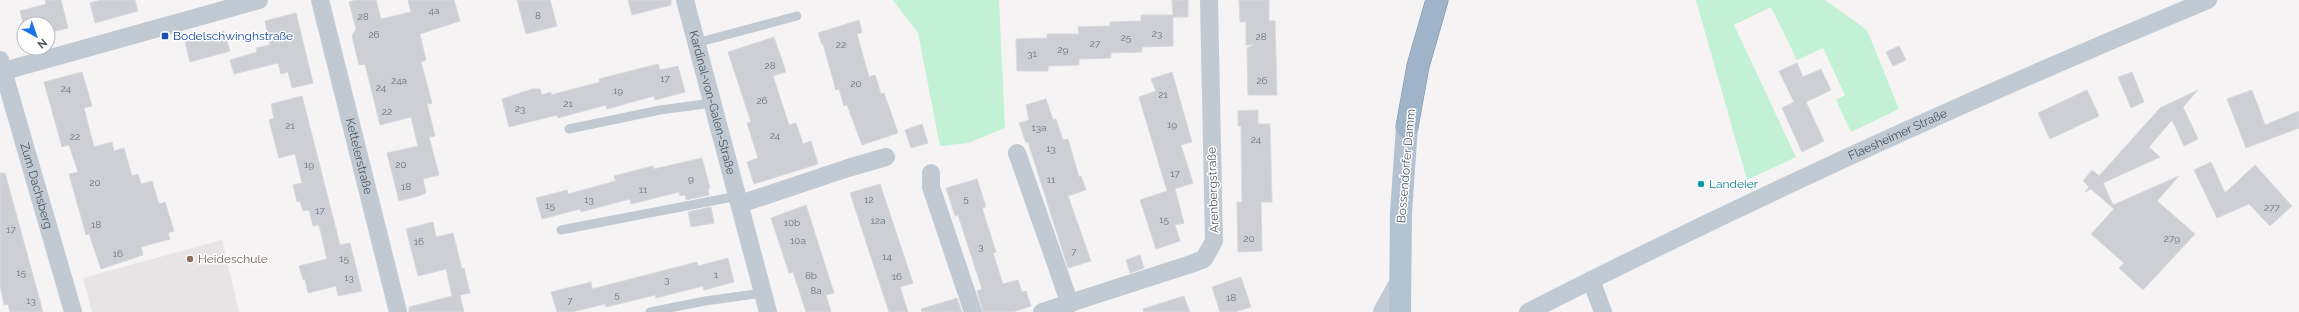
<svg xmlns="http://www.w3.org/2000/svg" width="2299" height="312" viewBox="0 0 2299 312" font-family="Raleway,sans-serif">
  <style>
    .education { fill: #e6e4e5 }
    .green { fill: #c3f1d5 }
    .building { fill: #cdcfd5; stroke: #d7d9de }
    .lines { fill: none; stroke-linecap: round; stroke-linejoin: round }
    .trunk-casing { stroke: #7690ad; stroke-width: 23 }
    .service { stroke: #c1cad2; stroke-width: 9 }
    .minor { stroke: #c1cad2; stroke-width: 18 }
    .secondary { stroke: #c1cbd6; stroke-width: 22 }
    .primary { stroke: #b3c2d1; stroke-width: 22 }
    .trunk { stroke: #9fb4c9; stroke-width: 22 }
    .transit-dot { fill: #1a4fb4; stroke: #fff; stroke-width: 1.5 }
    .culture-dot { fill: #0f9aa8; stroke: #fff; stroke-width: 1.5 }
    .education-dot { fill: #8d6e63; stroke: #fff; stroke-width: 1.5 }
    .labels { text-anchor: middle; stroke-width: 3; stroke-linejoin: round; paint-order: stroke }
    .number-label { font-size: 10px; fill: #6b747e }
    .transit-label { font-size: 12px; fill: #164399; stroke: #fff; text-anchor: start }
    .street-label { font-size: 12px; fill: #4a5661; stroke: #fff }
    .culture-label { font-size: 12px; fill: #0d838f; stroke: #fff; text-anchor: start }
    .education-label { font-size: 12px; fill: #785e54; stroke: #fff; text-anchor: start }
  </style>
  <rect width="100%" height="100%" fill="#f5f3f3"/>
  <polygon class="education" points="222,240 239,312 92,312 83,278"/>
  <g class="green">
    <polygon points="893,0 999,0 1005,128 968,143 940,146 918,33"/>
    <polygon points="1696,0 1825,0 1867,30 1899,109 1851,132 1836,100 1845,95 1823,48 1797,60 1771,7 1734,25 1796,157 1747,180"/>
  </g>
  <g class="building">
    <polygon points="45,0 61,0 68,28 48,33 48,24 24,24 24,27 20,11 46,4"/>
    <polygon points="101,0 135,0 138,11 95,23 90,3"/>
    <polygon points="356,0 376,0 381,19 411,12 408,0 454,0 460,21 420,34 426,60 421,62 432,103 427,104 435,136 429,137 439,175 423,179 426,193 419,196 399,201 387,153 418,146 411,117 380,125 365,64 359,65 352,36 356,29 349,2"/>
    <polygon points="517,0 550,0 557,26 526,34"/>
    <polygon points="628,0 671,0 671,5 632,15"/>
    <polygon points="1172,0 1188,0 1188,17 1173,17 1173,46 1142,47 1142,52 1111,53 1111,58 1079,59 1079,65 1048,66 1048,71 1017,71 1016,39 1047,38 1047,34 1079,34 1078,27 1110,26 1110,22 1141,21 1141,15 1173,15"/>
    <polygon points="1239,0 1269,0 1269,21 1275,21 1277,95 1248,95 1247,48 1255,45 1246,45 1246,22 1240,22"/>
    <polygon points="296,13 313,83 292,88 288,72 281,74 278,63 234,74 230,60 257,52 256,48 270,45 265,21"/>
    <polygon points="859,20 862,32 857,34 869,77 875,75 881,94 884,93 898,133 862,145 847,105 844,106 839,89 836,90 823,44 822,45 818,33"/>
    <polygon points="224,31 230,51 190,62 185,42"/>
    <polygon points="774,37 786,72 773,76 789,125 796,123 803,144 811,141 818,164 754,184 747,162 758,158 747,123 751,122 728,52"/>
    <polygon points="1899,46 1906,60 1893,66 1886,52"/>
    <polygon points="1797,63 1803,77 1821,69 1831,90 1806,102 1824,141 1802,152 1782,108 1794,102 1779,71"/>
    <polygon points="658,64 660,70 678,66 685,92 655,100 654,96 607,109 606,105 558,118 557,115 509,127 502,99 532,89 540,89 542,95 551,92 551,95 600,82 599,79"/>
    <polygon points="82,72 92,106 84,108 94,147 112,142 114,151 124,148 132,176 138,174 141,184 152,181 159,204 165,202 174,231 168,233 170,239 141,247 143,255 101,269 89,234 86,235 69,174 78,172 69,145 62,147 44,82"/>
    <polygon points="1172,72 1192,142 1181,145 1193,183 1175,189 1184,223 1175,225 1180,241 1156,249 1140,200 1167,191 1139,97 1156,91 1151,79"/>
    <polygon points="2132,72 2144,102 2131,108 2118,77"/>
    <polygon points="2087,90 2099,116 2050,139 2038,113"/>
    <polygon points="2198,90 2183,107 2198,139 2184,146 2172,120 2149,147 2160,157 2103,183 2113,205 2179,176 2157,201 2195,234 2143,290 2119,268 2124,263 2091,234 2114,209 2091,189 2085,192 2089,187 2083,181 2092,170 2099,176 2160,108"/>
    <polygon points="2252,90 2265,125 2299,111 2299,128 2246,148 2227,99"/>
    <polygon points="302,96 340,245 350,243 362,291 338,296 336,286 308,293 305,279 303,280 299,266 327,259 319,225 313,226 309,210 303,211 300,201 297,202 293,185 302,183 295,154 279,158 269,120 274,118 271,104"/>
    <polygon points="1046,99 1053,120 1056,119 1063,140 1068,139 1079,177 1081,176 1086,190 1068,196 1091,261 1068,268 1028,142 1026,143 1019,123 1029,120 1026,105"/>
    <polygon points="1258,110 1258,124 1270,124 1272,202 1261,202 1262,251 1238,252 1237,202 1242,202 1241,126 1238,126 1238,111"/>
    <polygon points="922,124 928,143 911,148 905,130"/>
    <polygon points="702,158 710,188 708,189 709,195 686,200 685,195 680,196 679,192 631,204 630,199 581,212 580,209 542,219 536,198 567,190 568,194 616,181 614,176 653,166 654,169"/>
    <polygon points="2211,162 2225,193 2255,165 2292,206 2270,226 2249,204 2217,218 2194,170"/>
    <polygon points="0,173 5,173 43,312 10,312 8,304 4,305 0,285"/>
    <polygon points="977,179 986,207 982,208 996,252 993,253 1003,284 1018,280 1022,292 1026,291 1031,306 1013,312 983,312 977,291 982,289 958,215 955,216 946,188"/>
    <polygon points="880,184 913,283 900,287 908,312 889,312 850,193"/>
    <polygon points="806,205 834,293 826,295 831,312 806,312 793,272 789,273 771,218"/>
    <polygon points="711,207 714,223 691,227 688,212"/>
    <polygon points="433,222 436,237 453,233 462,269 464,268 470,293 460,295 464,312 409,312 409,307 452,296 446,269 418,276 406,229"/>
    <polygon points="1140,255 1144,268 1130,273 1126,260"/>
    <polygon points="728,258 734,282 704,290 703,286 656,298 655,295 606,307 605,304 572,312 557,312 551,292 591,282 592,289 697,262 698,266"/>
    <polygon points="1241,277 1251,307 1235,312 1220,312 1212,287"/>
    <polygon points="1184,296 1190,312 1144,312 1143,309"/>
    <polygon points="957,298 962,312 922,312 921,309"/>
  </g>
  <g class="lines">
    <defs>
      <polyline id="trunk" points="1407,127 1418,66 1437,0"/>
    </defs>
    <use href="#trunk" class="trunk-casing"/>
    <g class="service">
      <polyline points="696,43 797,16"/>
      <polyline points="569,129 660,110 712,103"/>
      <polyline points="561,230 738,196"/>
      <polyline points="650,312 705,301 763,293"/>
    </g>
    <g class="minor">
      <path id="s1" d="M 320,0 L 398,312"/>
      <path id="s2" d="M 685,0 L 768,312"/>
      <path id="s3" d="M 0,60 L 73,312"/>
      <polyline points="4,71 259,0"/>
      <polyline points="1017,153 1070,304"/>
      <polyline points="931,173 931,187 973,312"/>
      <polyline points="740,204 848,168 886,157"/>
      <polyline points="1591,280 1603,312"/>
      <polyline points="1042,312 1191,264 1204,259 1214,241 1209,0"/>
      <path id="s4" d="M 1528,312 C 1750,199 1978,95 2208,0"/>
    </g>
    <polyline class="secondary" points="1384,312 1399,285"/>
    <polyline class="primary" points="1400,312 1401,212 1407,127"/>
    <use href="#trunk" class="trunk"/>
  </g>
  <rect class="transit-dot" x="161" y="32" width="8" height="8" rx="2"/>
  <circle class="culture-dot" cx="1701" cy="184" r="4"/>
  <circle class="education-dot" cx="190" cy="259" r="4"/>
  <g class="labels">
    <g class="number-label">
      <text x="434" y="14">4a</text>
      <text x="538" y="19">8</text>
      <text x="363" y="20">28</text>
      <text x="1157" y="37">23</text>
      <text x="374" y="38">26</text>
      <text x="1261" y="40">28</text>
      <text x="1126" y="41">25</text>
      <text x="1095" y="47">27</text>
      <text x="841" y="48">22</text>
      <text x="1063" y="53">29</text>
      <text x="1032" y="57">31</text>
      <text x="770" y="69">28</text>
      <text x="665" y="82">17</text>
      <text x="399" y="84">24a</text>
      <text x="1262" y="84">26</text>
      <text x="856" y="87">20</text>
      <text x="381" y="91">24</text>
      <text x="66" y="92">24</text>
      <text x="618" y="94">19</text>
      <text x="1163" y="98">21</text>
      <text x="762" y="104">26</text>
      <text x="568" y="107">21</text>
      <text x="520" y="112">23</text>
      <text x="387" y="115">22</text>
      <text x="1172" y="128">19</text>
      <text x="290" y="129">21</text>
      <text x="1039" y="131">13a</text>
      <text x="775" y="139">24</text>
      <text x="75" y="140">22</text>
      <text x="1256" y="143">24</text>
      <text x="1051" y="152">13</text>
      <text x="309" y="168">19</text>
      <text x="401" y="168">20</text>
      <text x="1175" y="177">17</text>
      <text x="691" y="182">9</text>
      <text x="1051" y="183">11</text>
      <text x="95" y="186">20</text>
      <text x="406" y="190">18</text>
      <text x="643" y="193">11</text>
      <text x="966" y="202">5</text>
      <text x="589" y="203">13</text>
      <text x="869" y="203">12</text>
      <text x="550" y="209">15</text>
      <text x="2272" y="211">277</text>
      <text x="320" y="214">17</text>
      <text x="1164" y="223">15</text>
      <text x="878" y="224">12a</text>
      <text x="792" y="226">10b</text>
      <text x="96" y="228">18</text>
      <text x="11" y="233">17</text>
      <text x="1249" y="242">20</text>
      <text x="2172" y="242">279</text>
      <text x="798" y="244">10a</text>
      <text x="419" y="245">16</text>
      <text x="981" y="250">3</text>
      <text x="1074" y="255">7</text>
      <text x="118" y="257">16</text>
      <text x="887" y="260">14</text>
      <text x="344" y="262">15</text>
      <text x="21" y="276">15</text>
      <text x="716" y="278">1</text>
      <text x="811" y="279">8b</text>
      <text x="897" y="280">16</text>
      <text x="349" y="281">13</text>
      <text x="667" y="283">3</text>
      <text x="816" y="294">8a</text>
      <text x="617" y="298">5</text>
      <text x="1231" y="301">18</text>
      <text x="31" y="304">13</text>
      <text x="570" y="304">7</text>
    </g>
    <g class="transit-label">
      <text x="173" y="40">Bodelschwinghstraße</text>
    </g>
    <g class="street-label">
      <text dy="4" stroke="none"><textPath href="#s2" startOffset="106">Kardinal-von-Galen-Straße</textPath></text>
      <text dy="4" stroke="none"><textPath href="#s4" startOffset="410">Flaesheimer Straße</textPath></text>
      <text dy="4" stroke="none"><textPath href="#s1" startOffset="161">Kettelerstraße</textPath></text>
      <text transform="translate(1406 166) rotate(-85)" y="4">Bossendorfer Damm</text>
      <text dy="4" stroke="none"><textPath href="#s3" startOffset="131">Zum Dachsberg</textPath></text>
      <text transform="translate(1213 190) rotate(-92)" y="4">Arenbergstraße</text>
    </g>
    <g class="culture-label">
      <text x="1709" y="188">Landeier</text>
    </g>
    <g class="education-label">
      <text x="198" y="263">Heideschule</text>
    </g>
  </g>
  <g transform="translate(36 36) rotate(140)"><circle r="19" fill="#ffffff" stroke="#b7bbc0"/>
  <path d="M0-3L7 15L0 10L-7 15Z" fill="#1a73e8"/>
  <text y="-6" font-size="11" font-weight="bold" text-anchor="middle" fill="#4a5661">N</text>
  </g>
</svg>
